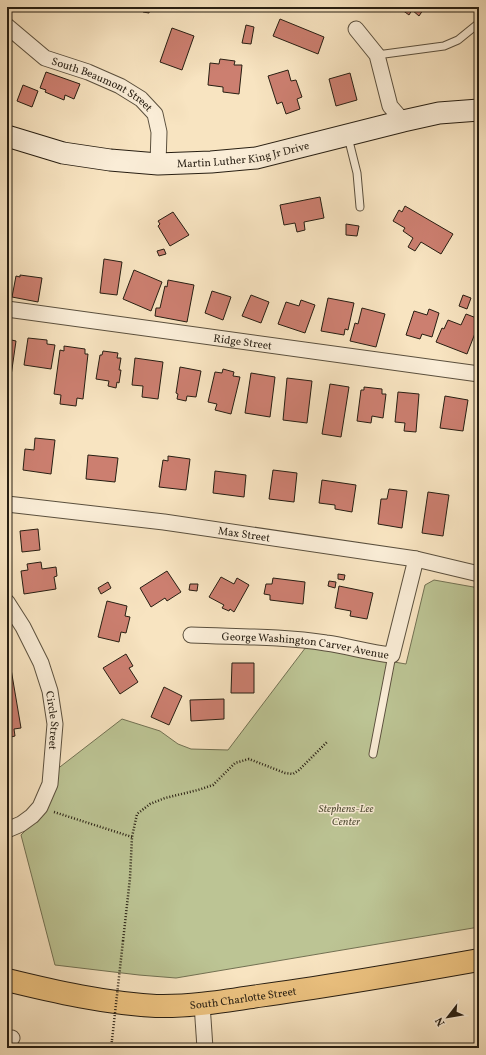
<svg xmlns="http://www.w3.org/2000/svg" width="486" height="1055" viewBox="0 0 486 1055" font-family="Vollkorn,serif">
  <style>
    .green { fill: #bcc494; stroke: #727153 }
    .building { fill: #cc7f70; stroke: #271e12 }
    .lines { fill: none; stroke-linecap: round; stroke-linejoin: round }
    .service-casing { stroke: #5b503e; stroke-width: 9 }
    .minor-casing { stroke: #5b503e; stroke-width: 17 }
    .secondary-casing { stroke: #271e12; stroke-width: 23 }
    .primary-casing { stroke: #271e12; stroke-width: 24 }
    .path { stroke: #271e12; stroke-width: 2.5; stroke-dasharray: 1 2; stroke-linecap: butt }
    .service { stroke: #faedd7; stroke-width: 7 }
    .minor { stroke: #faedd7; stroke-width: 15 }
    .secondary { stroke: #faedd7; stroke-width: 21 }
    .primary { stroke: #ecc280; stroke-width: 22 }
    .path-bridge { stroke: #271e12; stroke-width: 2.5; stroke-dasharray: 1 2; stroke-linecap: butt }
    .labels { text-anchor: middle; stroke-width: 3; stroke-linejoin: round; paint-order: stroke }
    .street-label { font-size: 11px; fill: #271e12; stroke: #faedd7 }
    .park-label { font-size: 11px; font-style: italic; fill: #545039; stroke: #faedd7 }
  </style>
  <rect width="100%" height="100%" fill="#f8e4c1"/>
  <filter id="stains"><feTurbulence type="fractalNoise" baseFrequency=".005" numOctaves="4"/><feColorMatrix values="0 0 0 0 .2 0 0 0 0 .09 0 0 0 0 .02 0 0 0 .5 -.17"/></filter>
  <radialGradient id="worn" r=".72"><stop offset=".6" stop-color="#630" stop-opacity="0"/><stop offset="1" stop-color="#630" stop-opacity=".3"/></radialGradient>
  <polygon class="green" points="434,580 479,588 479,927 176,978 139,975 55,965 21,835 42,814 56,770 122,719 160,731 178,744 191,749 228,750 306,647 406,664 425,585"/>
  <g class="building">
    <polygon points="10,7 30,7 10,11"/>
    <polygon points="144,7 150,8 149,13 143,12"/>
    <polygon points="398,7 434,7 431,11 425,7 419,16 412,10 409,15"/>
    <polygon points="280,19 324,37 318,54 273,36"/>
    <polygon points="246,25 254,27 251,44 242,43"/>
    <polygon points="172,28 194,36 182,70 160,62"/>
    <polygon points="220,59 235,61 234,65 242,65 239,94 223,92 223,87 208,85 210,63 219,64"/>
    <polygon points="288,70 291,81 296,80 302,97 297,99 300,109 286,114 282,102 277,104 268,76"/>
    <polygon points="46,72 80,84 74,99 65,95 64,100 45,92 46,90 40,88"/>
    <polygon points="350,73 357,100 336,106 329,79"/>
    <polygon points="23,85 38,91 32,107 17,101"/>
    <polygon points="320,197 324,218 304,222 305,230 297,232 295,223 284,225 280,205"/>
    <polygon points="405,206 453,234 441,254 421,242 415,251 408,247 413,238 403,231 405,228 393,221 399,210 402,212"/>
    <polygon points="173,212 189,235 170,246 158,226 160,224 158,221"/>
    <polygon points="346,224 359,226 357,236 346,235"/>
    <polygon points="164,249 166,254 159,256 157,251"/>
    <polygon points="104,259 122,262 117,295 100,293"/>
    <polygon points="134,270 162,282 151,311 123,299"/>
    <polygon points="20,275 42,278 38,302 12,297 16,276 20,277"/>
    <polygon points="168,280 194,285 187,322 155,316 156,308 160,308 165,286 167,287"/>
    <polygon points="212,291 231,297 223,320 205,313"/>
    <polygon points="251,295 269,302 261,323 242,316"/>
    <polygon points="463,295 471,298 467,309 459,306"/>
    <polygon points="328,298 354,303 348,330 345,329 344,335 321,331"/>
    <polygon points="301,300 315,305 305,333 278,324 286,302 299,306"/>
    <polygon points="362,308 385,314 376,347 350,341 355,323 358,324"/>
    <polygon points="429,309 439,313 432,337 422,334 420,339 406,335 414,311 427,315"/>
    <polygon points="466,314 479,319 479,323 467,354 436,342 442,328 444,329 448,320 461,325"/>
    <polygon points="28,338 47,340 47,344 55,345 51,369 24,365"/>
    <polygon points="7,339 16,341 11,376 7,375"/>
    <polygon points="64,346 85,349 85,354 88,354 83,399 77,398 76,406 60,404 61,395 54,394 60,350 64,351"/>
    <polygon points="103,351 118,353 117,358 121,358 119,370 121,370 119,383 117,382 116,388 108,386 109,381 96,379 100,355 102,355"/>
    <polygon points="135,358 163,362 158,399 142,397 143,386 132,385"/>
    <polygon points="180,367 201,371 196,397 187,396 186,401 177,399 178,394 176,393"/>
    <polygon points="223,369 234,372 233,376 240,377 231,414 215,410 217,404 208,402 215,372 222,373"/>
    <polygon points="251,373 275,377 270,417 245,413"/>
    <polygon points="287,378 312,381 307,423 283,420"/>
    <polygon points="330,384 349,387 341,437 322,434"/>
    <polygon points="364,387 382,389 382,394 386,394 383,418 372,416 371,423 357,421 361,390 364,390"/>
    <polygon points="398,392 419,394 416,432 404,431 405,423 395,422"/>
    <polygon points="445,396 468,400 463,431 440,428"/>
    <polygon points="35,438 55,440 51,474 23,470 25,449 34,450"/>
    <polygon points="88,455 118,458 115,482 86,479"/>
    <polygon points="168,456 190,459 186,490 159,487 163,460 168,461"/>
    <polygon points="273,470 297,473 294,502 269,499"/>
    <polygon points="215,471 246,475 244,497 213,493"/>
    <polygon points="322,480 356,485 352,512 335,509 335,505 319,503"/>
    <polygon points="389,489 407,491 402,528 378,524 381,499 387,499"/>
    <polygon points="428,492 449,495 443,536 422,533"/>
    <polygon points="38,529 40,550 22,552 20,531"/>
    <polygon points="41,562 42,569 56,567 57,576 54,577 56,589 24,594 21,571 28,570 27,564"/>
    <polygon points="167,571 181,592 167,601 165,598 151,607 140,588"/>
    <polygon points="338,574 345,575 344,580 338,579"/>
    <polygon points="221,577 234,584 237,578 249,585 234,612 230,609 229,611 222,608 224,605 209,597"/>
    <polygon points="273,578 305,582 303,604 270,600 270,595 264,594 266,584 272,584"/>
    <polygon points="329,581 336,582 335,588 328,586"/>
    <polygon points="108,582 111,588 101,594 98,588"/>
    <polygon points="190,584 198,584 197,591 189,590"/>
    <polygon points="339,586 373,593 367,619 350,616 351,611 335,608"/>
    <polygon points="107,601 127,606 125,616 130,617 126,633 121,632 119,642 98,637"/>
    <polygon points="126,654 133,666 129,668 138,682 120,694 103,668"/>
    <polygon points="7,663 10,663 21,728 14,729 15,736 7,738"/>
    <polygon points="232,663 254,663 254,693 231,693"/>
    <polygon points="164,687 182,696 169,725 151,717"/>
    <polygon points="224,699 224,719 191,721 190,700"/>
  </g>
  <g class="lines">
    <defs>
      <g id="service">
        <polyline points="377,55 444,46 458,40 479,23"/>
        <polyline points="348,137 357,173 360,207"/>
        <polyline points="373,754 392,655"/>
      </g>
      <g id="minor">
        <path id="s1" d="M 7,26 L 45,58 L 88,72 L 120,86 L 141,99 L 155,114 L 159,132 L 158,164"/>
        <polyline points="356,29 377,55 390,106 403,121"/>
        <path id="s2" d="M 7,309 L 479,374"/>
        <path id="s3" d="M 7,504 L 164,522 L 416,559 L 479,574"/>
        <path id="s4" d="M 7,602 L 23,627 L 41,663 L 50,691 L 55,724 L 50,784 L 40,807 L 32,816 L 21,824 L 7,830"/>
        <path id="s5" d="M 191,635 C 236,637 282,636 326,643 C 348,646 370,653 392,655 L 416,559"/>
        <polyline points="202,1004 205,1048"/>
        <polyline points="7,1041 12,1038"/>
      </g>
      <g id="secondary">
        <path id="s6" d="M 7,136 L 63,153 L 110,160 L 158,164 L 211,162 L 256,158 L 403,121 L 439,113 L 479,110"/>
      </g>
      <g id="primary">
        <path id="s7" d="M 7,980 C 56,992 105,1003 156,1006 C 190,1007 225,1001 258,996 C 332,986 406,973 479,960"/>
      </g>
    </defs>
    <use href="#service" class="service-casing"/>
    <use href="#minor" class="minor-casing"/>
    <use href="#secondary" class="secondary-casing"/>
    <use href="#primary" class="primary-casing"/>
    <g class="path">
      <polyline points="54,812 132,837"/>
      <polyline points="123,941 130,878 132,837 137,814 150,804 165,798 198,790 213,785 235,763 249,759 285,773 293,774 299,770 327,742"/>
      <polyline points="111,1048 112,1040"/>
    </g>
    <use href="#service" class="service"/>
    <use href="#minor" class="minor"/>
    <use href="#secondary" class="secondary"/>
    <use href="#primary" class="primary"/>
    <polyline class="path-bridge" points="112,1040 123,941"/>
  </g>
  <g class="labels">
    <g class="street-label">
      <text dy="4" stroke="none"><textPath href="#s1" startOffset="113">South Beaumont Street</textPath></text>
      <text dy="4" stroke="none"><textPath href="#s6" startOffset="240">Martin Luther King Jr Drive</textPath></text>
      <text dy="4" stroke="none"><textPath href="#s2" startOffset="238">Ridge Street</textPath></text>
      <text dy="4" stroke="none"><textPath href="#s3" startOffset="239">Max Street</textPath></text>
      <text dy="4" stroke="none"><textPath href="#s5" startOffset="115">George Washington Carver Avenue</textPath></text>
      <text dy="4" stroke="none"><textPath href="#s4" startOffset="129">Circle Street</textPath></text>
      <text dy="4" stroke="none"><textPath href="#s7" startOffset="239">South Charlotte Street</textPath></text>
    </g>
    <g class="park-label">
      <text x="346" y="812">Stephens-Lee<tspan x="346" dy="13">Center</tspan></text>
    </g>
  </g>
  <rect width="486" height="1055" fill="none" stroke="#f8e4c1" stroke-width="24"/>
  <rect x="8" y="8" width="470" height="1039" fill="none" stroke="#271e12" stroke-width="2"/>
  <rect x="12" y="12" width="462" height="1031" fill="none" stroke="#271e12"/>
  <g transform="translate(448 1017) rotate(239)" stroke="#faedd7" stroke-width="3" paint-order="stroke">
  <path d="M0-3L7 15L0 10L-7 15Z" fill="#271e12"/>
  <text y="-6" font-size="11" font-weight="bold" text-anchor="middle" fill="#271e12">N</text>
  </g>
  <rect width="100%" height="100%" filter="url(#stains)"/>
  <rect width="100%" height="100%" fill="url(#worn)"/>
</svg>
